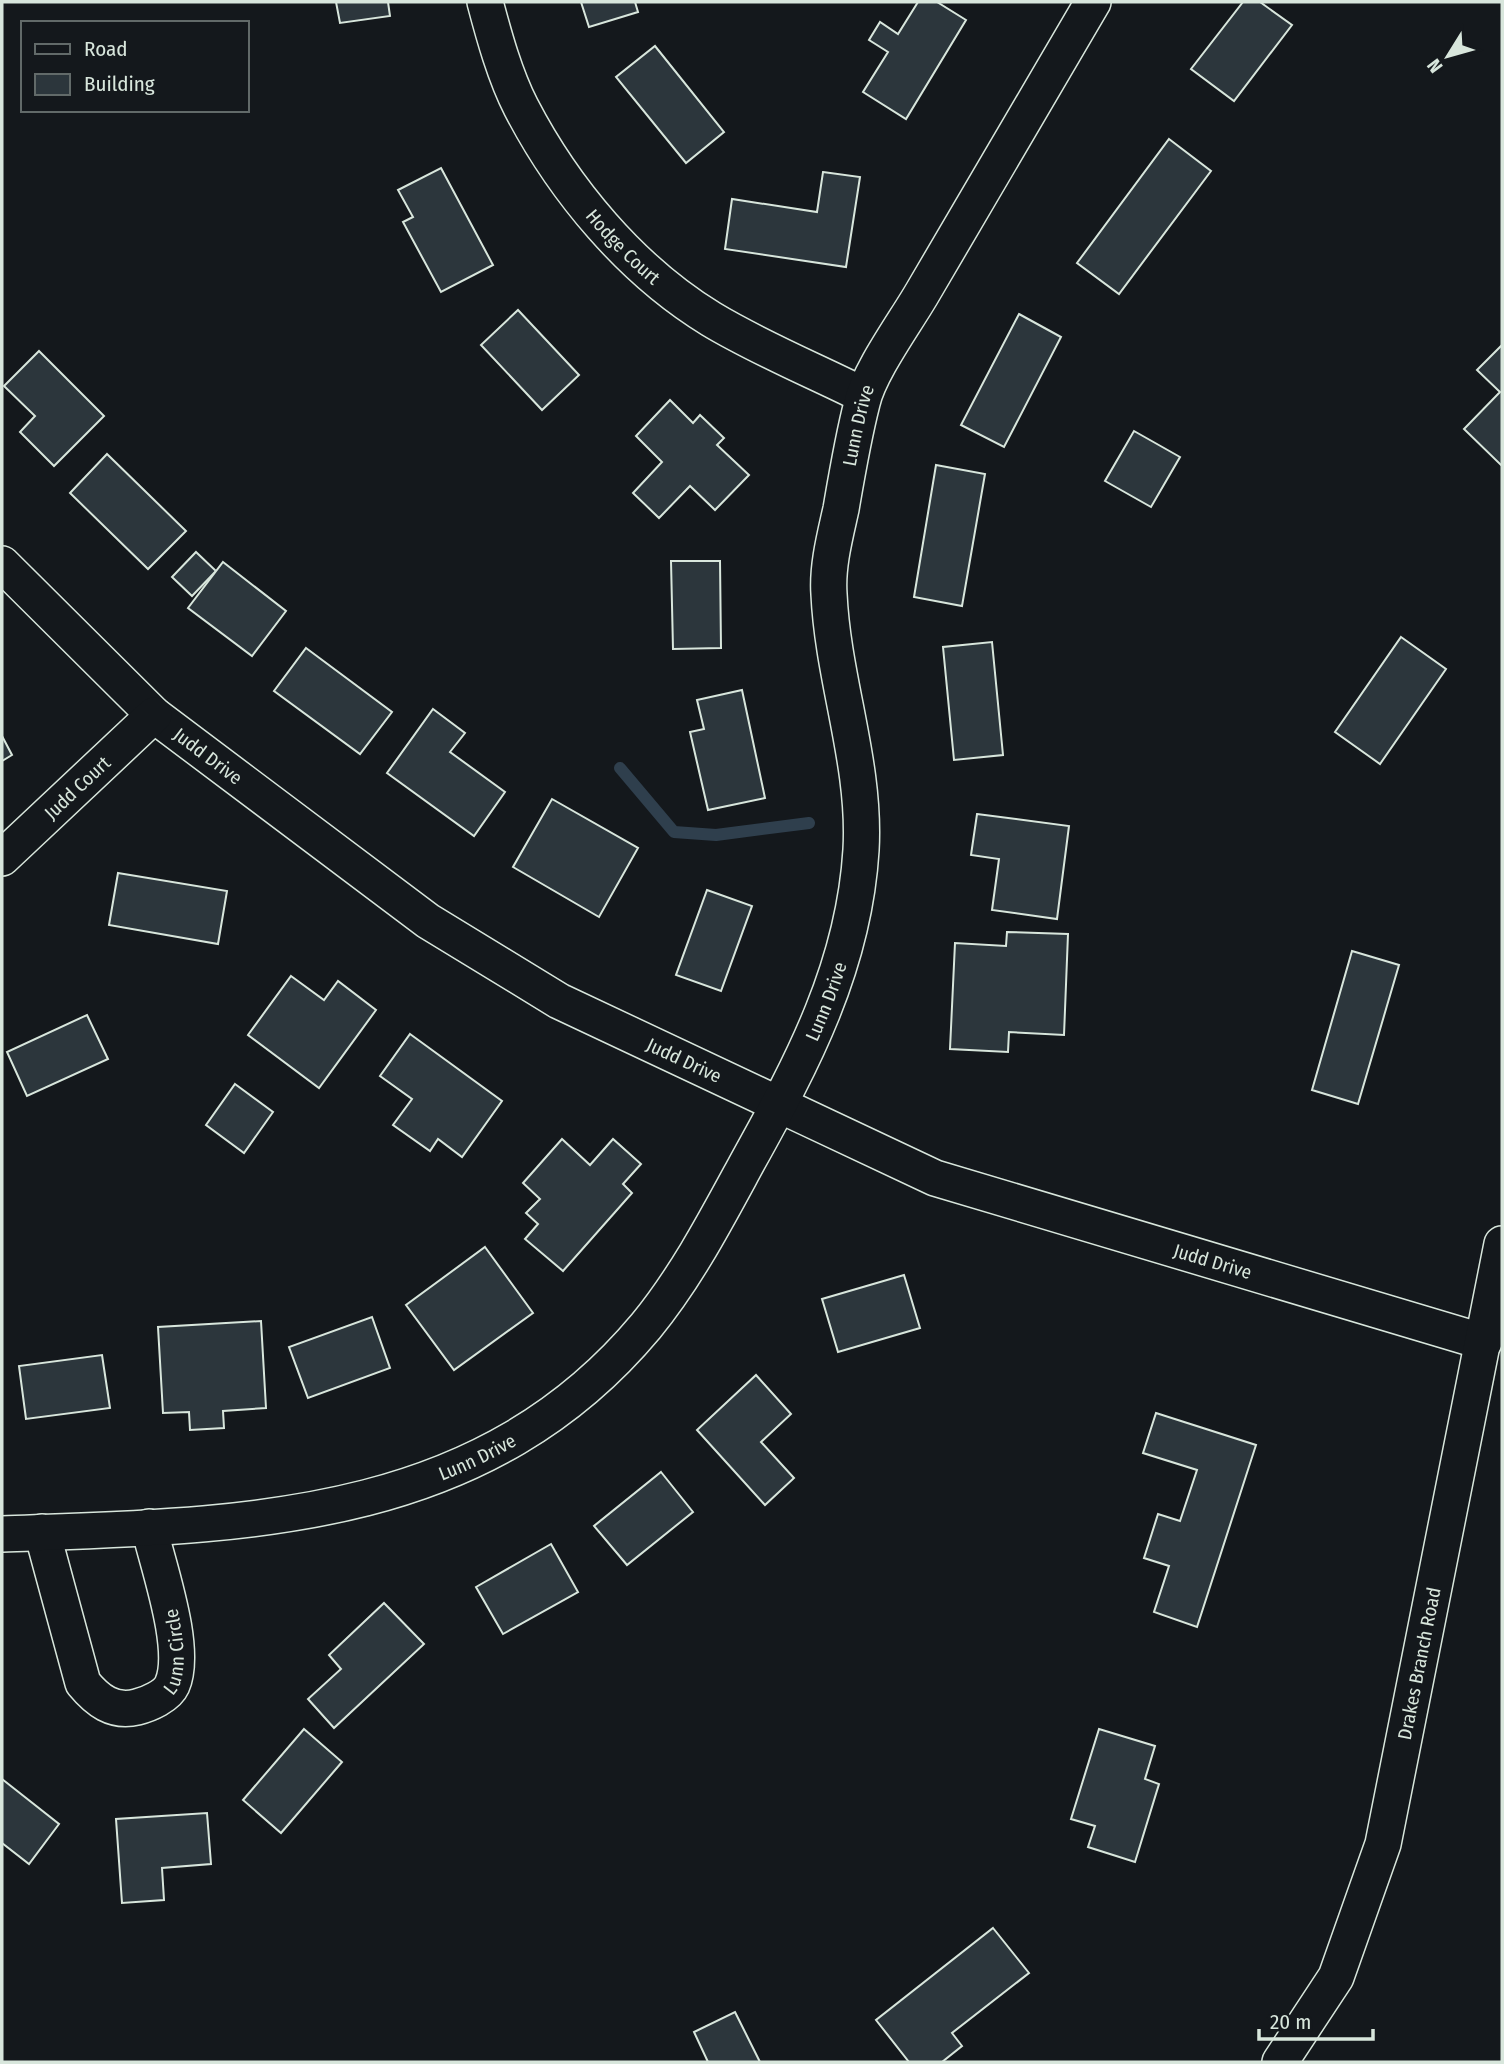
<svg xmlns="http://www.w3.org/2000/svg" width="1504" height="2064" viewBox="0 0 1504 2064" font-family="'Fira Sans Condensed',sans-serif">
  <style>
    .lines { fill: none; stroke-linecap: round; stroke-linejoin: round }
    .stream { stroke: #2f3f4d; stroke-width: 12 }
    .building { fill: #2c363c; stroke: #d8e6dc; stroke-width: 2 }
    .minor-casing { stroke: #d8e6dc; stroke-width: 38 }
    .minor { stroke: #14181c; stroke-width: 35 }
    .labels { text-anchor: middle; stroke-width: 5; stroke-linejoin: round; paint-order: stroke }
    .street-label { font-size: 19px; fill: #d8e6dc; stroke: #14181c }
  </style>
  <rect width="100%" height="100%" fill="#14181c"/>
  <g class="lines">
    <polyline class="stream" points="620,768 674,832 716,835 809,823"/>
  </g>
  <g class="building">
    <polygon points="336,2 388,2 390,16 340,23"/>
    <polygon points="581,2 635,2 638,12 589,27"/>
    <polygon points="918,2 937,2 966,20 906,119 863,92 888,52 869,40 880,22 898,34"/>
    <polygon points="1243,2 1260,2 1292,25 1234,101 1191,69"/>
    <polygon points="655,46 724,132 686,163 616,77"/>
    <polygon points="1169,139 1211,171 1119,294 1077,263"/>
    <polygon points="441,168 493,265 441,292 403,222 413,217 398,190"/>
    <polygon points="823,172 860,177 846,267 725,249 732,199 817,212"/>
    <polygon points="518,310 579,375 542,410 481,345"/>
    <polygon points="1019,314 1061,337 1004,447 961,425"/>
    <polygon points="1502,345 1502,466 1464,429 1500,392 1477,370"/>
    <polygon points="39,351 104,416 54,466 20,432 35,416 4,386"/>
    <polygon points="670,400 693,423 700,415 724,438 717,445 749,475 715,510 690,486 659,518 633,493 662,462 636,436"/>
    <polygon points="1134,431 1180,457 1151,507 1105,481"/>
    <polygon points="107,454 186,531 148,569 70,493"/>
    <polygon points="936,465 985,474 962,606 914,597"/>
    <polygon points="196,552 216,571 192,596 172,577"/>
    <polygon points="671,561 720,561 721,648 673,649"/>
    <polygon points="223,562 286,611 252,656 188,608"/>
    <polygon points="1401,637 1446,669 1380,764 1335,732"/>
    <polygon points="992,642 1003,755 954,760 943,647"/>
    <polygon points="306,648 392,712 360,754 274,691"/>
    <polygon points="742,690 765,798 708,810 690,732 704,729 697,700"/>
    <polygon points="433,709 465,733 450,752 505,792 474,836 387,773"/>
    <polygon points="2,736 12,755 2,761"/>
    <polygon points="552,799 638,848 599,917 513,867"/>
    <polygon points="977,814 1069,826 1057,919 992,910 999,859 971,855"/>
    <polygon points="118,873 227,891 218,944 109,925"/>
    <polygon points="707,890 752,906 721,991 676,975"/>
    <polygon points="1007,932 1068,934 1064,1035 1009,1032 1008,1052 950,1049 955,943 1006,946"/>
    <polygon points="1352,951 1399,965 1358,1104 1312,1090"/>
    <polygon points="291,976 324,1000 338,981 376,1010 319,1088 248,1035"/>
    <polygon points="87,1015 108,1059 27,1096 7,1052"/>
    <polygon points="410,1034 502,1101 462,1157 438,1139 430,1151 393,1125 412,1099 380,1076"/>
    <polygon points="235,1084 273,1112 244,1153 206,1125"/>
    <polygon points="562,1139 590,1165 613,1139 641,1164 623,1184 632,1193 563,1271 525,1239 538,1224 526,1213 540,1199 523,1183"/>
    <polygon points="485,1247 533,1313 454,1370 406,1305"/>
    <polygon points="904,1275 920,1328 838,1352 822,1299"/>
    <polygon points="372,1317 390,1368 308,1398 289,1347"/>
    <polygon points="261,1321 266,1408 223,1411 224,1428 190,1430 189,1412 163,1413 158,1327"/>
    <polygon points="102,1355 110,1408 26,1419 19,1366"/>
    <polygon points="756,1375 791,1414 761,1442 794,1478 765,1505 697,1430"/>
    <polygon points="1156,1413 1256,1445 1197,1627 1154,1612 1169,1566 1144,1558 1158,1514 1180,1521 1197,1470 1143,1453"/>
    <polygon points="661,1472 693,1512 627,1565 594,1526"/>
    <polygon points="551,1544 578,1592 503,1634 476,1587"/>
    <polygon points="384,1603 424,1644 334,1728 308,1699 341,1669 329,1655"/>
    <polygon points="304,1729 342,1762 281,1833 243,1800"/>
    <polygon points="1099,1729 1155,1746 1145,1779 1159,1784 1135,1862 1088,1847 1095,1826 1071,1819"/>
    <polygon points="2,1779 59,1824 29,1864 2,1843"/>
    <polygon points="207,1813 211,1864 162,1868 164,1900 122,1903 116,1819"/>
    <polygon points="993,1928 1029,1973 952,2033 962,2046 942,2062 909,2062 876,2020"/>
    <polygon points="735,2012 760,2062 708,2062 694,2032"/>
  </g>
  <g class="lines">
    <defs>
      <g id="minor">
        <path id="s1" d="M 485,2 C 494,36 505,76 521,107 C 564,190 631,270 711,319 C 759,348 813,370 863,395"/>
        <path id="s2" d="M 2,564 L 154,715 L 428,921 L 559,1001 L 935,1178 L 1484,1342"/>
        <path id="s3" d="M 2,858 L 154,715"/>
        <path id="s4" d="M 42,1532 L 83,1683 C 97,1700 113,1713 137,1707 C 149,1704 167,1696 172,1685 C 188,1649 158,1566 149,1527"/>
        <path id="s5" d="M 2,1534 C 240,1525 479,1526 646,1326 C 687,1276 717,1218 748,1161 C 803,1062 854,966 861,850 C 866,763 833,681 829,594 C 827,566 835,536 841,509 C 847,474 853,438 862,403 C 869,371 907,320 924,290 C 981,194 1037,98 1093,2"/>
        <path id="s6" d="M 1280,2062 L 1336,1977 L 1383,1844 L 1502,1244"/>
      </g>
    </defs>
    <use href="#minor" class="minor-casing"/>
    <use href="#minor" class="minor"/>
  </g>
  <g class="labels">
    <g class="street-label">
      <text dy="7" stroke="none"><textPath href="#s1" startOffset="285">Hodge Court</textPath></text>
      <text dy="7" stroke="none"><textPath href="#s5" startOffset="1659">Lunn Drive</textPath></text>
      <text dy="7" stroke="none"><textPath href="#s2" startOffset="282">Judd Drive</textPath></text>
      <text dy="7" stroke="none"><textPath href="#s3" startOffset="103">Judd Court</textPath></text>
      <text dy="7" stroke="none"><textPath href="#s5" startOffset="1073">Lunn Drive</textPath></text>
      <text dy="7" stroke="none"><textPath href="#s2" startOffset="849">Judd Drive</textPath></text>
      <text dy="7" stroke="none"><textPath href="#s2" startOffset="1416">Judd Drive</textPath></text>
      <text dy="7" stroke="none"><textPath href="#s5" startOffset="485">Lunn Drive</textPath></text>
      <text dy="7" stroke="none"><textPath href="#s4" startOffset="296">Lunn Circle</textPath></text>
      <text dy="7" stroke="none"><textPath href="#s6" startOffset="427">Drakes Branch Road</textPath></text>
    </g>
  </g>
  <rect width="1504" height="2064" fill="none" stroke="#d8e6dc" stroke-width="7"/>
  <rect x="21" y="21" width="228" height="91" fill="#14181c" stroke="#626a69" stroke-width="2"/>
  <rect x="35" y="44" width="35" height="10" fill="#14181c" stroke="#626a69" stroke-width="2"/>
  <text x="84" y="56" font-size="21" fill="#d8e6dc">Road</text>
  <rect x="35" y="74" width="35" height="21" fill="#2c363c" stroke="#626a69" stroke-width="2"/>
  <text x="84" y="91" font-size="21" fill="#d8e6dc">Building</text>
  <g transform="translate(1448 56) rotate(233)" stroke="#14181c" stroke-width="5" paint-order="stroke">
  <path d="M0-5L12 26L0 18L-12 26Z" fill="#d8e6dc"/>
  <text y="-10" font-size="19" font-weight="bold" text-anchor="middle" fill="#d8e6dc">N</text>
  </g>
  <path d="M1259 2029v10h114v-10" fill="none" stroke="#d8e6dc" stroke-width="3.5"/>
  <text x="1270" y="2029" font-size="21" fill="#d8e6dc" stroke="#14181c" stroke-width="5" paint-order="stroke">20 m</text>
</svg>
